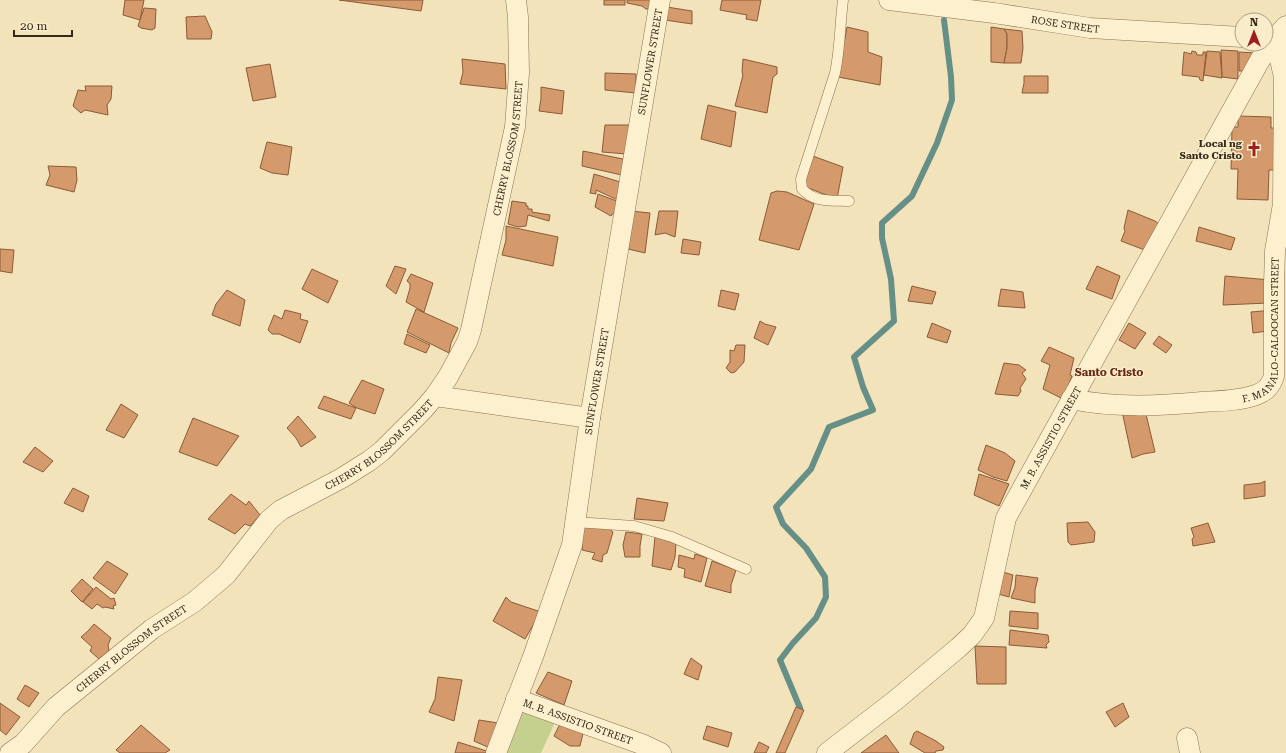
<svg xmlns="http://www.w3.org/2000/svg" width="1286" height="753" viewBox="0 0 1286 753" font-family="'Roboto Serif',serif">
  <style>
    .green { fill: #c6d08e }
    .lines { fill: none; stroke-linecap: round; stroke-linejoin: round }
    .stream { stroke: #669087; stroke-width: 6 }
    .building { fill: #d49a6c; stroke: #8b5b37 }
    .service-casing { stroke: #8a7253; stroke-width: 11 }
    .minor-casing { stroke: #8a7253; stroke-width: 21 }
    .service { stroke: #fcf0ce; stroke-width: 10 }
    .minor { stroke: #fcf0ce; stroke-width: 20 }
    .labels { text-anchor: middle; stroke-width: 3; stroke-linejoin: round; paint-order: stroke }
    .street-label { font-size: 10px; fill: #372919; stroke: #f8ecca }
    .poi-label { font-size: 10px; font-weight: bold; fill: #372919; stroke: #f8ecca; text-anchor: end }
    .neighbourhood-label { font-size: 11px; font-weight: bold; fill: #682915; stroke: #f8ecca }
  </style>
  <rect width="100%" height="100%" fill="#f2e3ba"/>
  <polygon class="green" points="525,706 556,720 541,753 504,753"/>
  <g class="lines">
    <polyline class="stream" points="800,708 780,660 793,643 816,618 826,597 825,577 806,548 783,524 776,507 811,469 829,427 873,410 863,387 854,357 894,321 891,279 882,238 882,223 912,196 937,143 952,100 951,77 944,20"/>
  </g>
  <g class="building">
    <polygon points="125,0 144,0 140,20 123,15"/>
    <polygon points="339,0 423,0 421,11"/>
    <rect x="604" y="0" width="21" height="5"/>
    <polygon points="627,0 654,0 653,9 646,9 642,6 627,3"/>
    <polygon points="722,0 761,0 757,21 746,19 747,15 720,10"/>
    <polygon points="667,7 692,11 692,24 665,20"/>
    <polygon points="144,8 156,9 155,28 152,30 141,28 138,26"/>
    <polygon points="205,16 212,32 211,39 187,39 186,17"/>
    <polygon points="847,27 868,32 868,52 882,57 880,85 838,77"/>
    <polygon points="991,27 1004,29 1007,34 1007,48 1004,63 991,62"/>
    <polygon points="1004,29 1022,31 1023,48 1021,63 1004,63 1007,48 1007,34"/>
    <polygon points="1221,50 1238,51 1238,79 1222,77"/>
    <polygon points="1192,51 1196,52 1197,55 1203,55 1203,52 1206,52 1203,81 1200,80 1199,77 1182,75 1184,52 1191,54"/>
    <polygon points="1207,51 1220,52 1222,78 1204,75"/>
    <polygon points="1239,52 1256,53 1247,71 1239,71"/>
    <polygon points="462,59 505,64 506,89 460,84 463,72"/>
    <polygon points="743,59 777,67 777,74 773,77 767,113 735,106 743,75 742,72"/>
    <polygon points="270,64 276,97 253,101 246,68"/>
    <polygon points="605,73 636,74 636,93 605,90"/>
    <polygon points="1024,76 1048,76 1048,93 1022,93 1024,83"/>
    <polygon points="85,86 112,86 111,99 107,105 108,115 85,110 81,113 73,106 78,90 86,91"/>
    <polygon points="541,87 564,91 562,114 539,111 541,99"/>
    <polygon points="708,105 736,112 731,147 701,139"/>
    <polygon points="1238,116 1271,117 1271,128 1277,128 1276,170 1269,170 1268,200 1237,199 1238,169 1231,169 1232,127 1238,127"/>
    <polygon points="605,125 630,125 627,154 602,152"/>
    <polygon points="267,142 292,147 288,175 272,173 260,168"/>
    <polygon points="583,151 628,160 626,176 582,166"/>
    <polygon points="810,155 843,167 837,199 803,186"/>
    <polygon points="48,166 76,167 77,180 74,192 46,185 50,175"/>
    <polygon points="594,174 627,184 622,202 596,190 596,194 590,193"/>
    <polygon points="777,191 787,192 814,204 799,250 759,240 771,193"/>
    <polygon points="598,194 622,203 611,216 595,207"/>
    <polygon points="512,201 526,203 526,206 528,206 528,209 532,209 532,212 550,215 549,221 528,215 526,226 518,227 508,224"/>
    <polygon points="1128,210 1155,221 1164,228 1150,252 1121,241 1125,231 1124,228"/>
    <polygon points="631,211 650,213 645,253 628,249"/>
    <polygon points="659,211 678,211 675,237 665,233 655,235"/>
    <polygon points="506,226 558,237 553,266 502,255 506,240"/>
    <polygon points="1199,227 1235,238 1231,250 1196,241"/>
    <polygon points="683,239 701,242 699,255 681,253"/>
    <polygon points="0,249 14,250 12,273 0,271"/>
    <polygon points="395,266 406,269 396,294 386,286"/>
    <polygon points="1097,266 1120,276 1112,299 1086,289"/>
    <polygon points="312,269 338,281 328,303 302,289"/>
    <polygon points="411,274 433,283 424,312 406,302 410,288 410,284 407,281"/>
    <polygon points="1225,276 1270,280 1268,303 1223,305"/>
    <polygon points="912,286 936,292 932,304 908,301"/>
    <polygon points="1001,289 1023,292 1025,308 998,306"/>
    <polygon points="227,290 245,300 240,326 212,315 216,304"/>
    <polygon points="721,290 739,294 735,310 718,306"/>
    <polygon points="416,309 458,328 451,343 449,353 407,332"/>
    <polygon points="285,310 301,314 300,319 308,321 300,343 279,334 272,334 268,330 274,315 282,319"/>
    <polygon points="1274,310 1274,330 1253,333 1251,312"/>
    <polygon points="760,321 765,324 776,327 768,345 754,338"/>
    <polygon points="932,323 951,331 947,343 927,337"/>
    <polygon points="1129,323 1146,333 1135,349 1119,340"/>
    <polygon points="407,334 430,345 426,353 404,344"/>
    <polygon points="1159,336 1172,345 1166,353 1153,344"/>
    <polygon points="736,345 745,345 744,362 735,372 731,373 726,368 730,362 730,350 734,351"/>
    <polygon points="1049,347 1074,358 1070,375 1072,376 1063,399 1043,389 1050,365 1041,361"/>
    <polygon points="1004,363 1019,365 1026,370 1022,373 1026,379 1020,388 1021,391 1018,396 995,394"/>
    <polygon points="362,380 384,389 375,414 357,408 349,403"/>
    <polygon points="324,396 356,408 351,419 318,408"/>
    <polygon points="121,404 138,415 124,438 106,430"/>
    <polygon points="1145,410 1155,452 1143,454 1132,458 1122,411"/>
    <polygon points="298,416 316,437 301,447 296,438 287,428"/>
    <polygon points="193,418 239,436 217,466 179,452"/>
    <polygon points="986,445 1005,453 1015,461 1007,481 993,477 978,470"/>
    <polygon points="35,447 53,461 43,472 23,462"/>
    <polygon points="979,474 1009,484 999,506 974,495"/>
    <polygon points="1265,481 1265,496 1244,499 1244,485 1261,483"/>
    <polygon points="73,488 89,496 83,512 64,503"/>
    <polygon points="231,494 246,505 249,501 260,515 250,526 245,524 235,534 208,519"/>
    <polygon points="637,498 668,503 664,521 634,519"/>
    <polygon points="1088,522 1095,532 1094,542 1071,545 1068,542 1067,523"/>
    <polygon points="1208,523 1215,542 1193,546 1192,539 1194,537 1191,528"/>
    <polygon points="583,524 608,528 613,532 607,553 603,555 602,562 592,559 595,553 582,550"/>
    <polygon points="626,532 642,534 640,546 640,557 625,557 623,545"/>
    <polygon points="655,537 676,543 675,557 671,570 652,566"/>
    <polygon points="695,554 707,558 701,582 684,577 685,569 678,567 679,555 694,559"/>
    <polygon points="107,561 128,574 115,594 93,578"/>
    <polygon points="712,561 736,570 731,585 731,593 705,586"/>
    <polygon points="1003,572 1013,575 1009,597 998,594"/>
    <polygon points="1016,575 1038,578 1035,590 1035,603 1011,598 1015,587"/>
    <polygon points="82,579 93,589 82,602 71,591"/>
    <polygon points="96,587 111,599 114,598 116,605 113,606 114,609 105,607 103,608 97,604 92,609 83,602"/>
    <polygon points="506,597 511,602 541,612 525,639 493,621"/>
    <polygon points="1010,611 1038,613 1038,629 1009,626"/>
    <polygon points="94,624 111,638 108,645 109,651 99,659 90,651 92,647 81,637 88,631"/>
    <polygon points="1010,630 1048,635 1049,642 1046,645 1047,648 1009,645"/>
    <polygon points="975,646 1006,647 1006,684 977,684"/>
    <polygon points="691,658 702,666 698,680 684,674"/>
    <polygon points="548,672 572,681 564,705 536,693"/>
    <polygon points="438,677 462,680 454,721 429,712 435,699"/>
    <polygon points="25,685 39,693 29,707 17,699"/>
    <polygon points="0,703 20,717 6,735 0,730"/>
    <polygon points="1123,703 1129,717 1115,727 1106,712"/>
    <polygon points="796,707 804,710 785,753 776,753"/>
    <polygon points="479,720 498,723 490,748 474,741"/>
    <polygon points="561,722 584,729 580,746 570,746 554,736"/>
    <polygon points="141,725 170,750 165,753 120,753 116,750"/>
    <polygon points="707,726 732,733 728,747 703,739"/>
    <polygon points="917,731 936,741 944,747 943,750 936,751 935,753 925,753 910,744 914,733"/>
    <polygon points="886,735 899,753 861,753"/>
    <polygon points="458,742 493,753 455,753"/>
    <polygon points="759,742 769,747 766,753 754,753"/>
  </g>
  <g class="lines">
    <defs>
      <g id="service">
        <path d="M 843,0 C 840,24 840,50 835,73 L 801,179 L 802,189 C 815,203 831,200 849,201"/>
        <polyline points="575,522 634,526 672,537 746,569"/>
      </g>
      <g id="minor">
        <path id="s1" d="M 889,0 L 994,13 L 1090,28 L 1242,37"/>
        <polyline points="435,396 590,418"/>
        <path id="s2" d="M 1071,399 C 1114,408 1158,406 1202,402 C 1220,401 1239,401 1256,395 C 1267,391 1271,385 1274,376 L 1274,284 L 1275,251 L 1283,204 L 1284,77 L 1275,38 L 1268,38"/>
        <path id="s3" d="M 516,699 L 644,745 L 661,753"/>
        <polyline points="1187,738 1190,753"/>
        <path id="s4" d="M 10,753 L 23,744 L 56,707 L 152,629 L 194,602 L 226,575 L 269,520 L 281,510 L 342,478 L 369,461 L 382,451 L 422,411 L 435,396 L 448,377 L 467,342 L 471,330 L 515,127 L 519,73 L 518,17 L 516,0"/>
        <path id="s5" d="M 496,753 L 534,654 L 572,545 L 590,418 L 660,0"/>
        <path id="s6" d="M 827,753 L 897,699 L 958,648 L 972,635 L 984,618 L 1006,518 L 1260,60 L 1275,38 L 1286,26"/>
      </g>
    </defs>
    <use href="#service" class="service-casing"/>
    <use href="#minor" class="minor-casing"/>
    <use href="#service" class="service"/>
    <use href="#minor" class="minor"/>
  </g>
  <defs>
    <symbol id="church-bare" viewBox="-9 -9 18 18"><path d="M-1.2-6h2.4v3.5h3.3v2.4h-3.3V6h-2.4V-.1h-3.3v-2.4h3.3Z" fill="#9e201d" stroke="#f8ecca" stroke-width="2.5" paint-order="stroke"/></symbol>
  </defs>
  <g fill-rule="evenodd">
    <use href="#church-bare" x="1243" y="138" width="22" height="22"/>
  </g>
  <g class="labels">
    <g class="street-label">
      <text dy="4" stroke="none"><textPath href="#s1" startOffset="178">ROSE STREET</textPath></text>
      <text dy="4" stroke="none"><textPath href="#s5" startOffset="711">SUNFLOWER STREET</textPath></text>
      <text dy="4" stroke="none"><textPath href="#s4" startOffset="821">CHERRY BLOSSOM STREET</textPath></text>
      <text dy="4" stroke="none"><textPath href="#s2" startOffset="252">F. MANALO-CALOOCAN STREET</textPath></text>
      <text dy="4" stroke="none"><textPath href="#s5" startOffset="387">SUNFLOWER STREET</textPath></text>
      <text dy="4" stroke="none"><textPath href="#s6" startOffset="402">M. B. ASSISTIO STREET</textPath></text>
      <text dy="4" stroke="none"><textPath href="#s4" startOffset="485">CHERRY BLOSSOM STREET</textPath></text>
      <text dy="4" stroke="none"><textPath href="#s4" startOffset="161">CHERRY BLOSSOM STREET</textPath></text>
      <text dy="4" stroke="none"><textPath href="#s3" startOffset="66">M. B. ASSISTIO STREET</textPath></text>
    </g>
    <g class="poi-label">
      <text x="1242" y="147">Local ng<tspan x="1242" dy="12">Santo Cristo</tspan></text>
    </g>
    <g class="neighbourhood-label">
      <text x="1109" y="376">Santo Cristo</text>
    </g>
  </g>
  <g transform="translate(1254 32)"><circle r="19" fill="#f8ecca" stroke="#ab9e83"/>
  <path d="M0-3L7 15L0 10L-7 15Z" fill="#9e201d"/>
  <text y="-6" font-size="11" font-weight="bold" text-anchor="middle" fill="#372919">N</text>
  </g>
  <path d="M14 30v6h58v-6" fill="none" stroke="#372919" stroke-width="2"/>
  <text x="20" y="30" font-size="12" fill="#372919" stroke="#f8ecca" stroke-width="3" paint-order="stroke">20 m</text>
</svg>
